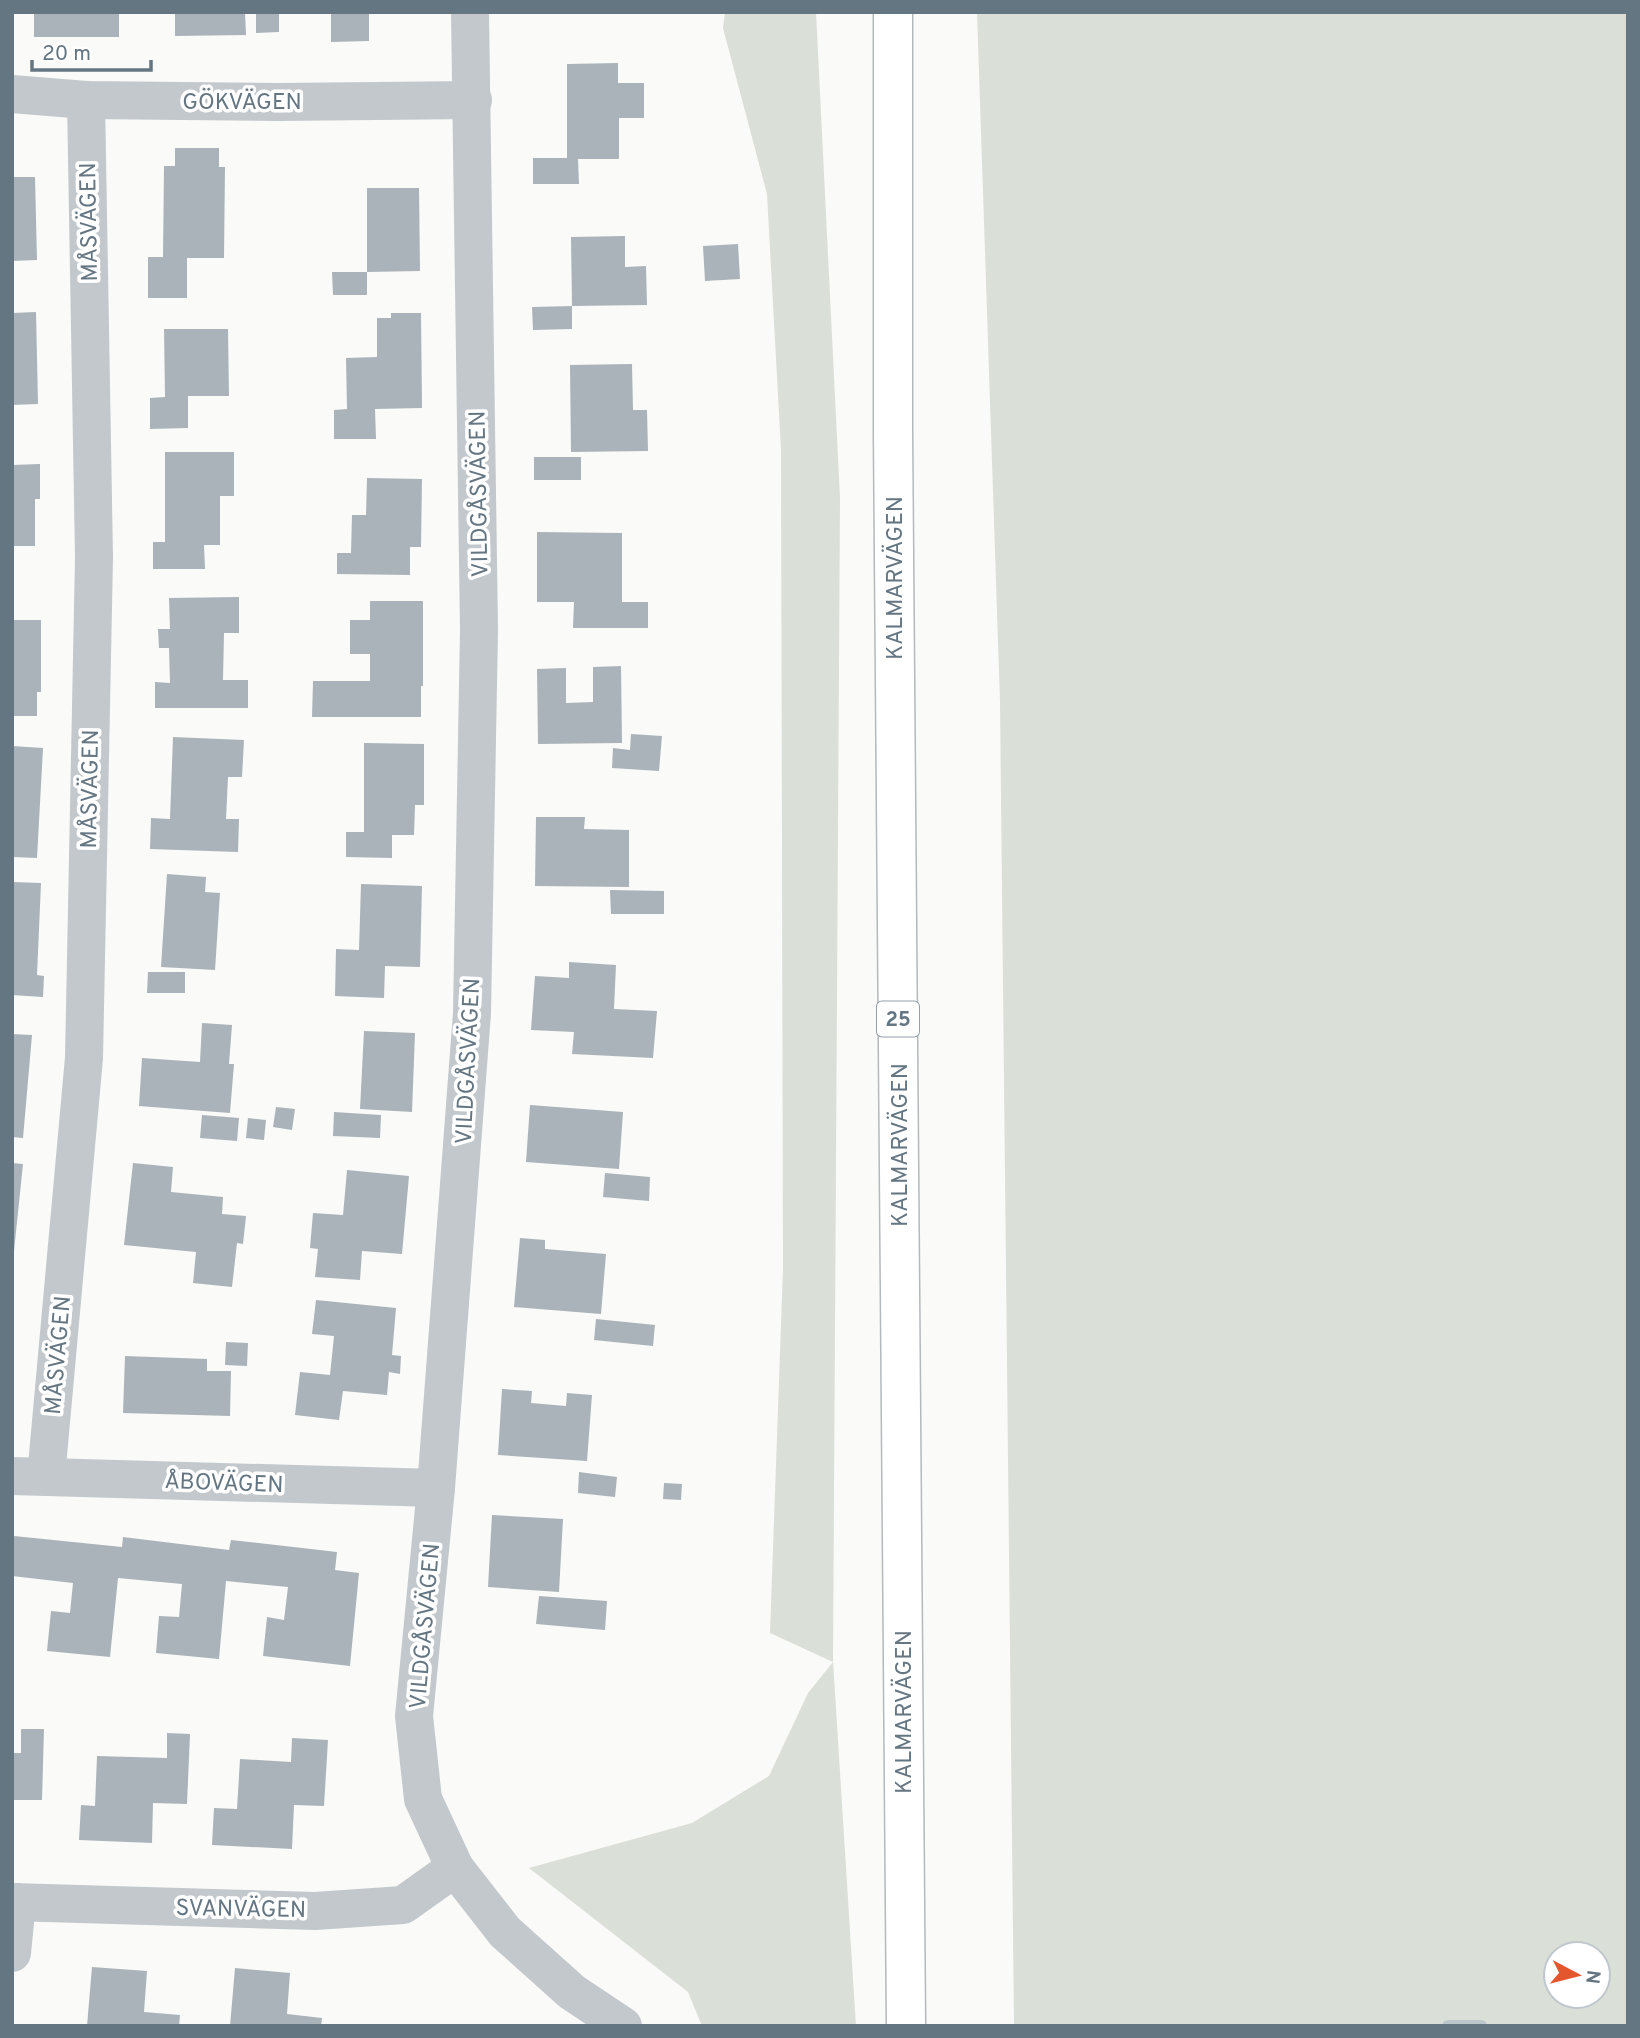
<svg xmlns="http://www.w3.org/2000/svg" width="1640" height="2038" viewBox="0 0 1640 2038" font-family="Overpass,sans-serif">
  <style>
    .green { fill: #dadfd7; fill-rule: evenodd }
    .lines { fill: none; stroke-linecap: round; stroke-linejoin: round }
    .stream { stroke: #bbc7cb; stroke-width: 12 }
    .building { fill: #aab3b9 }
    .highway-casing { stroke: #b4b9bd; stroke-width: 41 }
    .minor { stroke: #c3c8cc; stroke-width: 38 }
    .highway { stroke: #fff; stroke-width: 38 }
    .labels { text-anchor: middle; stroke-width: 7; stroke-linejoin: round; paint-order: stroke }
    .shield { fill: #fff; stroke: #939fa8; stroke-width: 2 }
    .shield-label { font-size: 21px; font-weight: bold; fill: #657683 }
    .street-label { font-size: 23px; fill: #657683; stroke: #fff }
  </style>
  <rect width="100%" height="100%" fill="#fafaf8"/>
  <g class="green">
    <polygon points="725,12 816,12 840,498 833,1661 856,2026 702,2026 688,1992 529,1868 692,1823 769,1776 808,1693 833,1662 770,1633 783,1269 781,450 767,194 723,28"/>
    <path d="M 977,12 L 1628,12 L 1628,2026 L 1014,2026 L 1000,701 ZM 1556,1954 L 1598,1954 L 1598,1996 L 1556,1996 Z"/>
  </g>
  <g class="lines">
    <polyline class="stream" points="1448,2026 1481,2026"/>
  </g>
  <g class="building">
    <rect x="34" y="12" width="85" height="25"/>
    <polygon points="175,12 245,12 246,35 175,36"/>
    <polygon points="256,12 279,12 279,32 256,33"/>
    <polygon points="331,12 369,12 369,41 331,42"/>
    <polygon points="618,63 618,83 644,83 644,118 619,118 619,159 578,159 579,184 533,184 533,158 567,158 567,64"/>
    <polygon points="175,148 219,148 219,167 225,167 224,258 187,258 187,298 148,298 148,257 163,257 164,166 175,166"/>
    <polygon points="12,177 35,177 37,260 12,261"/>
    <polygon points="367,188 419,188 420,271 367,272"/>
    <polygon points="625,236 625,267 646,266 647,305 572,306 572,329 533,330 532,307 572,306 571,237"/>
    <polygon points="738,244 740,279 705,281 703,246"/>
    <polygon points="332,272 367,272 367,295 333,295"/>
    <polygon points="36,312 38,404 12,405 12,313"/>
    <polygon points="391,313 421,313 422,408 375,409 376,439 334,439 334,410 347,409 346,358 377,357 377,318 391,318"/>
    <polygon points="164,329 228,329 229,396 188,396 188,428 150,429 150,398 165,397"/>
    <polygon points="632,364 633,410 647,410 648,451 571,452 570,365"/>
    <polygon points="165,452 234,452 234,496 220,496 220,545 204,545 205,569 153,569 153,542 165,542"/>
    <rect x="534" y="457" width="47" height="23"/>
    <polygon points="40,464 40,499 35,499 35,546 12,546 12,465"/>
    <polygon points="367,478 422,479 421,547 410,547 410,575 337,574 337,553 351,553 352,515 366,515"/>
    <polygon points="537,532 622,533 622,602 648,602 648,628 573,628 574,602 537,602"/>
    <polygon points="239,597 239,633 224,633 223,680 248,680 248,708 155,708 155,682 170,683 169,648 159,648 158,629 170,629 169,598"/>
    <polygon points="370,601 423,601 423,686 421,686 421,717 312,717 313,681 370,681 370,654 350,654 350,620 370,620"/>
    <polygon points="12,620 41,620 41,692 37,692 37,716 12,716"/>
    <polygon points="621,666 622,743 538,744 537,669 566,668 566,703 593,702 593,667"/>
    <polygon points="631,734 662,736 659,771 612,768 613,748 630,750"/>
    <polygon points="173,737 244,740 242,777 228,777 226,819 239,819 238,852 150,849 151,818 170,819"/>
    <polygon points="364,743 424,744 424,805 415,805 414,835 392,835 392,858 346,857 346,832 364,832"/>
    <polygon points="12,746 43,748 37,858 12,857"/>
    <polygon points="536,817 585,817 584,829 629,830 629,887 535,886"/>
    <polygon points="167,874 206,877 205,892 220,893 215,970 161,967"/>
    <polygon points="12,882 41,883 37,975 44,976 43,997 12,995"/>
    <polygon points="361,884 422,886 420,967 385,966 384,998 335,996 336,949 359,950"/>
    <polygon points="610,890 664,891 664,914 611,914"/>
    <polygon points="569,962 616,965 614,1009 657,1011 653,1058 572,1054 574,1032 531,1030 535,976 569,978"/>
    <polygon points="148,972 185,972 185,993 147,993"/>
    <polygon points="202,1023 232,1025 229,1064 234,1064 230,1113 139,1106 142,1058 200,1062"/>
    <polygon points="364,1031 415,1033 412,1112 360,1109"/>
    <polygon points="12,1034 32,1035 23,1138 12,1137"/>
    <polygon points="530,1105 623,1112 619,1169 526,1162"/>
    <polygon points="276,1107 295,1109 292,1130 273,1127"/>
    <polygon points="334,1112 381,1115 380,1138 333,1136"/>
    <polygon points="202,1115 239,1118 237,1141 200,1138"/>
    <polygon points="248,1118 266,1120 264,1140 246,1138"/>
    <polygon points="12,1163 23,1164 14,1251 12,1251"/>
    <polygon points="133,1163 173,1167 171,1192 223,1197 222,1214 246,1216 243,1244 237,1243 232,1287 193,1283 196,1252 124,1245"/>
    <polygon points="347,1170 409,1176 402,1254 362,1251 360,1280 315,1277 318,1249 310,1248 313,1213 343,1215"/>
    <polygon points="605,1173 650,1177 649,1201 603,1197"/>
    <polygon points="520,1238 545,1240 545,1249 606,1254 601,1314 514,1307"/>
    <polygon points="316,1300 396,1308 392,1355 401,1356 400,1374 389,1372 387,1395 343,1391 339,1420 295,1415 300,1372 330,1375 334,1336 312,1334"/>
    <polygon points="596,1319 655,1325 653,1346 594,1340"/>
    <polygon points="226,1342 248,1343 247,1366 225,1365"/>
    <polygon points="125,1356 207,1359 207,1371 231,1371 230,1416 123,1413"/>
    <polygon points="502,1389 532,1391 531,1403 566,1406 567,1393 592,1395 587,1461 498,1455"/>
    <polygon points="579,1472 617,1477 615,1497 578,1493"/>
    <polygon points="664,1483 682,1484 681,1500 663,1499"/>
    <polygon points="492,1515 563,1519 559,1592 488,1587"/>
    <polygon points="14,1536 122,1547 123,1537 229,1550 231,1540 337,1552 335,1570 359,1573 350,1666 263,1656 267,1617 284,1620 288,1587 226,1581 219,1659 156,1653 159,1616 179,1617 182,1584 118,1578 110,1657 47,1651 51,1611 70,1613 73,1583 12,1576"/>
    <polygon points="539,1596 607,1601 605,1630 536,1624"/>
    <polygon points="21,1729 44,1729 42,1800 12,1800 12,1753 21,1753"/>
    <polygon points="167,1733 190,1734 187,1804 153,1803 152,1843 79,1840 81,1805 95,1806 97,1756 167,1758"/>
    <polygon points="292,1738 328,1740 324,1806 294,1805 292,1849 212,1845 214,1808 237,1809 240,1759 291,1762"/>
    <polygon points="92,1967 147,1971 144,2012 180,2015 179,2026 87,2026"/>
    <polygon points="235,1968 290,1973 287,2014 322,2018 321,2026 230,2026"/>
  </g>
  <g class="lines">
    <defs>
      <polyline id="highway" points="893,12 893,433 906,2026"/>
    </defs>
    <use href="#highway" class="highway-casing"/>
    <g class="minor">
      <polyline points="470,12 479,630 472,1013 436,1488 414,1716 423,1799 455,1868 505,1932 572,1992 623,2026"/>
      <polyline points="12,94 86,100 278,102 473,100"/>
      <polyline points="12,1476 436,1488"/>
      <polyline points="46,1477 84,1058 94,557 86,100"/>
      <polyline points="12,1902 315,1911 403,1905 455,1868"/>
      <polyline points="12,1953 17,1902"/>
    </g>
    <use href="#highway" class="highway"/>
  </g>
  <g class="labels">
    <rect class="shield" x="877" y="1001.5" width="42" height="35" rx="5"/>
    <g class="shield-label">
      <text x="898" y="1026">25</text>
    </g>
    <g class="street-label">
      <text x="242" y="109">GÖKVÄGEN</text>
      <text transform="translate(88 222) rotate(-91)" y="8">MÅSVÄGEN</text>
      <text transform="translate(478 494) rotate(-91)" y="8">VILDGÅSVÄGEN</text>
      <text transform="translate(894 578) rotate(-90)" y="8">KALMARVÄGEN</text>
      <text transform="translate(89 789) rotate(-89)" y="8">MÅSVÄGEN</text>
      <text transform="translate(467 1061) rotate(-87)" y="8">VILDGÅSVÄGEN</text>
      <text transform="translate(899 1145) rotate(-90)" y="8">KALMARVÄGEN</text>
      <text transform="translate(57 1355) rotate(-85)" y="8">MÅSVÄGEN</text>
      <text transform="translate(224 1482) rotate(2)" y="8">ÅBOVÄGEN</text>
      <text transform="translate(424 1626) rotate(-85)" y="8">VILDGÅSVÄGEN</text>
      <text transform="translate(903 1712) rotate(-90)" y="8">KALMARVÄGEN</text>
      <text transform="translate(241 1908) rotate(1)" y="8">SVANVÄGEN</text>
    </g>
  </g>
  <rect width="1640" height="2038" fill="none" stroke="#657683" stroke-width="28"/>
  <g transform="translate(1577 1975) rotate(97)"><circle r="33" fill="#ffffff" stroke="#c1c8cd" stroke-width="2"/>
  <path d="M0-5L12 26L0 18L-12 26Z" fill="#e4572e"/>
  <text y="-10" font-size="19" font-weight="bold" text-anchor="middle" fill="#657683">N</text>
  </g>
  <path d="M32 60v10h119v-10" fill="none" stroke="#657683" stroke-width="3.5"/>
  <text x="42" y="60" font-size="21" fill="#657683" stroke="#ffffff" stroke-width="5" paint-order="stroke">20 m</text>
</svg>
